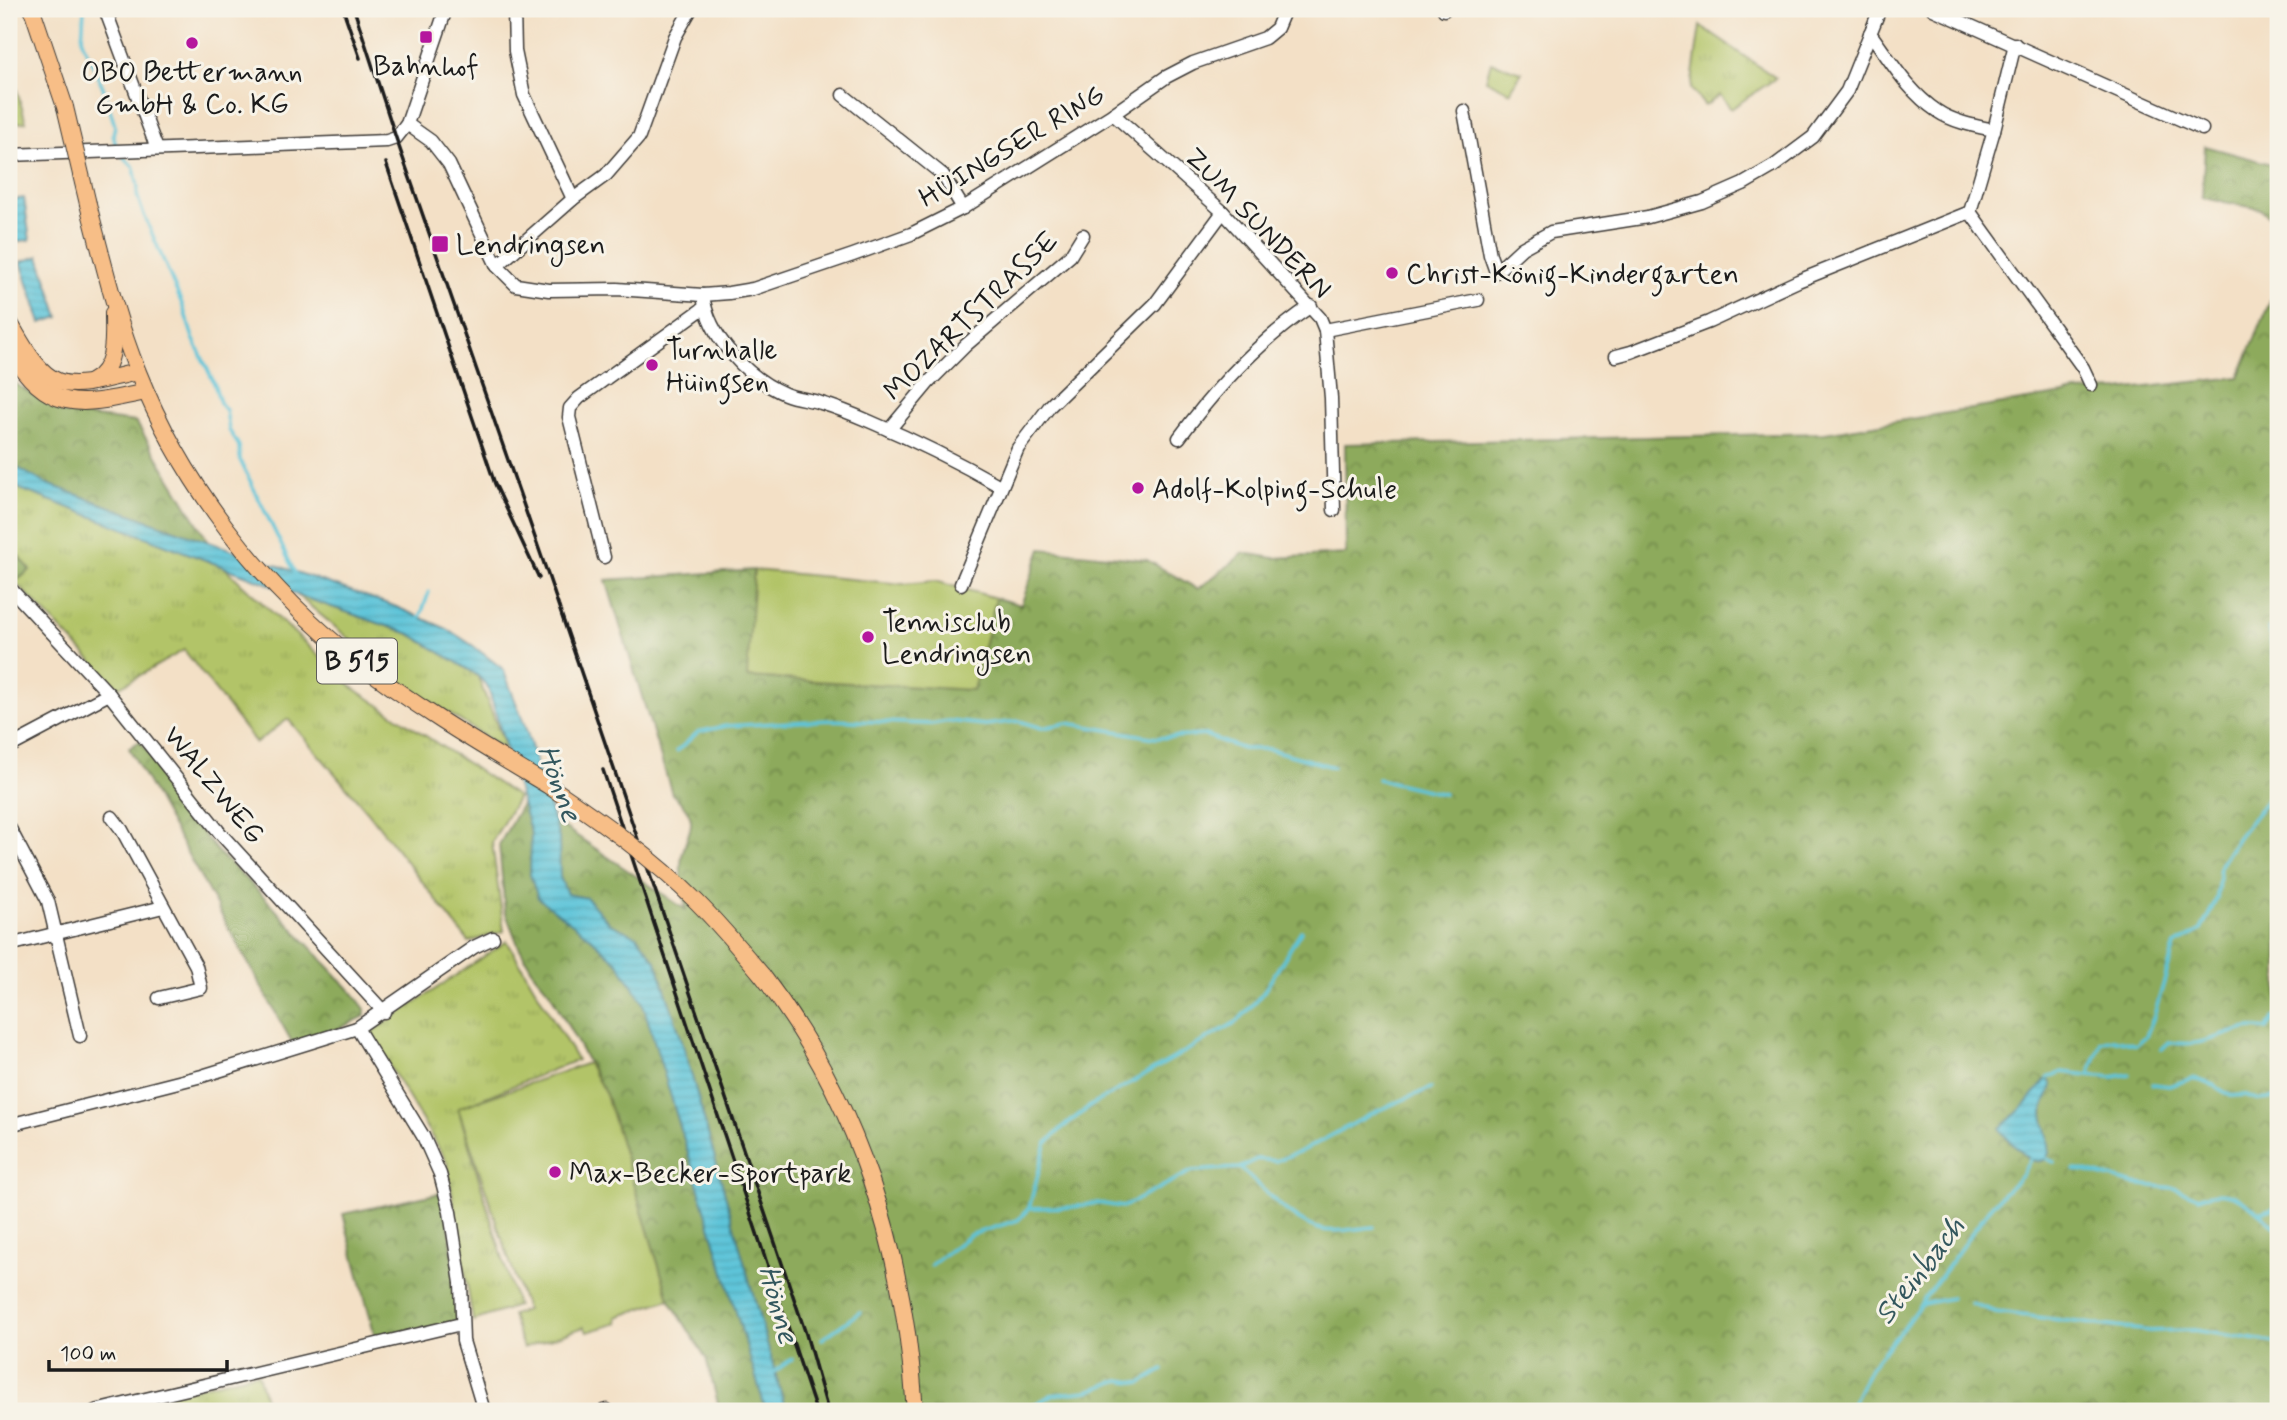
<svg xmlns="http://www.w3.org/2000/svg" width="2287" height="1420" viewBox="0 0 2287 1420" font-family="Mynerve,sans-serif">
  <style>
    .grass { fill: url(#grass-tufts); stroke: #677042; stroke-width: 2 }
    .forest { fill: url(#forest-crowns); stroke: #54633c; stroke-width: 2 }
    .pitch { fill: #b2c468; stroke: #677042; stroke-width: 2 }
    .water { fill: url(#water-rules); stroke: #3c707a; stroke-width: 2 }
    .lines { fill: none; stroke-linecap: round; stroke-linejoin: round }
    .stream { stroke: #5dc4d9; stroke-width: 3.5 }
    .minor-casing { stroke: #3c3936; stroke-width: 15 }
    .major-casing { stroke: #3c3936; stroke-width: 18 }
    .minor { stroke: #fff; stroke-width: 12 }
    .major { stroke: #f7be87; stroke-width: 16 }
    .rail { stroke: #1c1c1c; stroke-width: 3.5 }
    .major-bridge-casing { stroke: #3c3936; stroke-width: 18; stroke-linecap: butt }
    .major-bridge { stroke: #f7be87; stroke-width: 16 }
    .poi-dot { fill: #b5179e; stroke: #f7f3e8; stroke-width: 2.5 }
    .labels { text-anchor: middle; stroke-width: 6; stroke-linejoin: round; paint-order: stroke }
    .shield { fill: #f7f3e8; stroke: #5e5c59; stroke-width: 2 }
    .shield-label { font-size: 26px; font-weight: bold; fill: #1c1c1c }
    .poi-label { font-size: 28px; fill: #1c1c1c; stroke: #f7f3e8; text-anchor: start }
    .street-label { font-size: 28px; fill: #1c1c1c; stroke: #f7f3e8 }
    .water-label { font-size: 30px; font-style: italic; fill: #33575e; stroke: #f7f3e8 }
  </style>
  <defs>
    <pattern id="grass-tufts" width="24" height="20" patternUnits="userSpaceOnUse" patternTransform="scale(1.75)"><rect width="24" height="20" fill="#b2c468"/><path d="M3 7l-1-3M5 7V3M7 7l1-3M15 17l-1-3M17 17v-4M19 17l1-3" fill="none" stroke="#98a85a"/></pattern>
    <pattern id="forest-crowns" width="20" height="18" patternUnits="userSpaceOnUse" patternTransform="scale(1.75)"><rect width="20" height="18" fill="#8daa5c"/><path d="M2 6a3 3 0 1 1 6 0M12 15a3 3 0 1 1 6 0" fill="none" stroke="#728a4b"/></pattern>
    <pattern id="water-rules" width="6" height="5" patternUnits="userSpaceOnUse" patternTransform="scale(1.75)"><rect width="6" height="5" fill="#5dc4d9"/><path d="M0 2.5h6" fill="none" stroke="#50a8ba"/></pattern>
  </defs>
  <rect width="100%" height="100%" fill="#f7f3e8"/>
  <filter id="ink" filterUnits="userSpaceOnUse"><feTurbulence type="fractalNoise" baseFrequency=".0143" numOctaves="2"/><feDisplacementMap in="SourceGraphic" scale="14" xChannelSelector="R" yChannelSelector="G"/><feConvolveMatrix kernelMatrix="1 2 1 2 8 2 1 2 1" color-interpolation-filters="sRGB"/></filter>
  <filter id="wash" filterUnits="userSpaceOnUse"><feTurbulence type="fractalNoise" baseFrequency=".00686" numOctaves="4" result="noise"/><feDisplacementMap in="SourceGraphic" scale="28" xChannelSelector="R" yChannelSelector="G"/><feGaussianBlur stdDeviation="1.57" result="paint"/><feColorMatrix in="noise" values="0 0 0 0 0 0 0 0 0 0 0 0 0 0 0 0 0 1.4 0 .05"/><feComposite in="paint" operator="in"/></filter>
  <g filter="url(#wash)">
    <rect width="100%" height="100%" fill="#f3e0c6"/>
    <g class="grass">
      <polygon points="1700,26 1776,78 1731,109 1720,95 1705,106 1691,89"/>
      <polygon points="1491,62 1522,72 1510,92 1486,80"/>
      <polygon points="9,63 26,122 9,124"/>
      <polygon points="9,484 224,567 352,687 518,797 492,842 504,931 469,942 367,811 288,719 256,743 184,650 118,688 15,582 30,569 9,545"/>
      <polygon points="297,595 410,634 477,675 507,751 402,683"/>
      <polygon points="507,941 577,1060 458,1108 517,1306 473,1321 447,1162 370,1033"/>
      <polygon points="258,1373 268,1411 95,1411"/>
    </g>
    <g class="forest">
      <polygon points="2205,146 2278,166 2278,224 2261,209 2202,198"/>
      <path d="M 2278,282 L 2278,1411 L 720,1411 L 706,1358 L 669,1299 L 606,1095 L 549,991 L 535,975 L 519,947 L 505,911 L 499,845 L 524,800 L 686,910 C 684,896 680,879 681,865 C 682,831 708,824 672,794 L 606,580 L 754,570 L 748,677 L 973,690 L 996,598 L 1021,605 L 1041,549 L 1147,560 L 1198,589 L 1244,553 L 1274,558 L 1346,554 L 1345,444 L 1825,433 L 2076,392 L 2118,390 L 2239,377 Z"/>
      <polygon points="9,371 16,384 62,413 136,422 224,567 9,484"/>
      <polygon points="9,545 30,570 15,582 9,575"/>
      <polygon points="140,741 176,790 182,808 217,851 263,896 352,992 365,1009 365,1016 340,1028 293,1044 129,748"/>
      <polygon points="445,1192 461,1324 377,1344 343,1214"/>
    </g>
    <g class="pitch">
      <polygon points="754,570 903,584 935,581 996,598 973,690 747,677"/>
      <polygon points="588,1063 606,1095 669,1299 617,1317 618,1323 587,1332 584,1327 523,1348 512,1315 526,1310 458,1108"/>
    </g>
    <g class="water">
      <polygon points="24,198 30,240 13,242 9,200"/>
      <polygon points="39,256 59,317 41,323 21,262"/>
      <polygon points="9,463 45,483 169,528 394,606 447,629 472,645 503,669 525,726 559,838 560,877 567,894 587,898 610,924 637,936 656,961 681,1037 786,1411 766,1411 642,1001 618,963 592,939 538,898 530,875 531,834 488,687 477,675 410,634 297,595 15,487 9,483"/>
      <path d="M 2048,1078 L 2052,1085 C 2050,1095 2044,1102 2043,1111 C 2042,1122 2059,1159 2041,1161 C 2035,1162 2030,1160 2026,1156 C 2017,1148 2005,1139 2000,1128 L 2020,1110 Z"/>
    </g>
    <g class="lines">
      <g class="stream">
        <polyline points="84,9 82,41 103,87 115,126 113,134 116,146"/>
        <polyline points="120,153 134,168 138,187 137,195 142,210 182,304 193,338 214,383 220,403 226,410 229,430 239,446 240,460 296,575"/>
        <polyline points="419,620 429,592"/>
        <polyline points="2269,629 2278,679"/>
        <polyline points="677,751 698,732 726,726 830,720 931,724 949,721 985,725 1019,721 1042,728 1067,723 1156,738 1205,735 1243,749 1269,749 1333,767"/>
        <polyline points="1378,779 1444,794"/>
        <path d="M 2162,1049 L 2169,1042 C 2200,1048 2216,1036 2245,1029 C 2252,1027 2260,1028 2267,1029 L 2274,1017 L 2278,1015"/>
        <polyline points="2089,1075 2113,1077 2129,1074"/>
        <polyline points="2048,1078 2062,1072 2089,1075 2101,1042 2113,1039 2136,1045 2146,1036 2153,1019 2175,945 2201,930 2217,898 2220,865 2238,837 2278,786"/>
        <polyline points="2153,1084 2169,1086 2193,1078 2213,1085 2231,1096 2246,1095 2259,1100 2278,1098"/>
        <polyline points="2047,1159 2054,1162"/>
        <path d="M 1240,1168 C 1263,1188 1294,1225 1324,1230 C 1339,1233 1358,1228 1374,1227"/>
        <path d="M 2074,1170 L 2085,1171 L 2134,1184 L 2174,1188 L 2199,1198 C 2224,1187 2240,1196 2259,1213 L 2278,1207"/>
        <polyline points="1029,1208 1046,1144 1063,1127 1092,1105 1238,1021 1263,993 1301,931"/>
        <polyline points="2259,1213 2278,1229"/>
        <polyline points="931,1265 970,1235 1018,1220 1029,1208 1073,1207 1097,1203 1123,1207 1192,1171 1239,1168 1257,1159 1276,1161 1306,1149 1379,1110 1431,1088"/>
        <polyline points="1971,1303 1996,1312 2020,1315 2149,1331 2194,1330 2278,1343"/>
        <polyline points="1922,1304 1951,1298"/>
        <polyline points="822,1339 860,1312"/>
        <polyline points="771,1374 792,1359"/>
        <polyline points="1024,1411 1051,1395 1088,1391 1120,1380 1141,1383 1163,1370"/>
        <polyline points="1849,1411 1870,1368 1903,1328 1992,1205 2021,1176 2030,1160"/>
      </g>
    </g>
  </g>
  <g filter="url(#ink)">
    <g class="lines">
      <defs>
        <g id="minor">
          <polyline points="105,9 157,149"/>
          <polyline points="514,9 515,51 524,95 573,199"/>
          <polyline points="1444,9 1444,10"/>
          <polyline points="1933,9 2202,129"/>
          <path d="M 1870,33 C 1890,60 1908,92 1937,111 C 1953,122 1975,126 1994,130"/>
          <polyline points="2015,44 1994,130 1970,212 2083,368 2091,385"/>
          <polyline points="843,95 943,175 963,208"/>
          <polyline points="1464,111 1490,255 1496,272 1522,248 1551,232 1648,217 1702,202 1743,184 1774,166 1813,137 1847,91 1880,9"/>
          <polyline points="1113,114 1223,212 1320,318 1325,330 1331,398 1334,510"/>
          <polyline points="407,124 431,141 449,164 497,266 516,285 549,290 617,289 703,295 729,293 753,289 853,255 911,234 963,208 1113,114 1166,77 1193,63 1265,38 1277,28 1285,9"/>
          <polyline points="9,155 387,141 396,138 407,124 446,9"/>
          <polyline points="497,266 573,199 606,175 639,137 675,37 691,9"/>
          <path d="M 703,295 C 708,336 747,378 785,394 C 797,399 809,399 821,403 C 838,408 855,415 871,422 C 916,441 958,462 1000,486"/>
          <polyline points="1325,330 1478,300"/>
          <polyline points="1616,356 1631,352 1709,322 1798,281 1970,212"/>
          <polyline points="889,430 929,382 966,345 1070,256 1083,235"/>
          <path d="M 1179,438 C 1216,388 1260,340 1311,306"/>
          <polyline points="604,557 569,417 570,408 579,398 705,307"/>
          <polyline points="961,584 1018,448 1050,406 1155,304 1223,212"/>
          <polyline points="9,587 109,694 220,833 384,1012"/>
          <polyline points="9,747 109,694"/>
          <polyline points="112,817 122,830 196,966 201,988 159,998"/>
          <polyline points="9,827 48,901 80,1036"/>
          <polyline points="9,945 163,907"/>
          <polyline points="357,1028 423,1136 440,1174 450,1212 461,1283 463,1341 484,1411"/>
          <polyline points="9,1125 202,1076 357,1028 474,947 493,938"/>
          <polyline points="95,1411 461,1324"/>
          <polyline points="603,1411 607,1410"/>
        </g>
        <g id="major">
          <polyline points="32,9 65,107"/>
          <path d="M 88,204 C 103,261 116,318 138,372 C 182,483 260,584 353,658 C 415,707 482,746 549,786"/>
          <path d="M 9,321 C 50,396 60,391 137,372"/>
          <path d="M 9,349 C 49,415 80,406 146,392"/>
          <path d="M 93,381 C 117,368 113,336 113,313"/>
          <path d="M 762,975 C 859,1101 905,1253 915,1411"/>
        </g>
      </defs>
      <use href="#minor" class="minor-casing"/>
      <use href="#major" class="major-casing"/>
      <use href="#minor" class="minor"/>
      <use href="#major" class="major"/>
      <g class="rail">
        <polyline points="343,9 360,58"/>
        <polyline points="354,9 396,138 548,575 806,1334 828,1411"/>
        <polyline points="386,163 495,484 539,578"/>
        <polyline points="603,770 816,1411"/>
      </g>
      <defs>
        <g id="major-bridge">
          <polyline points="65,107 88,204"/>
          <path d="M 549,786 C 601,821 653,858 697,902 C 720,925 741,950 762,975"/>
        </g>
      </defs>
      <use href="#major-bridge" class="major-bridge-casing"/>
      <use href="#major-bridge" class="major-bridge"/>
    </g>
  </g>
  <g class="poi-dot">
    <rect x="419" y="30" width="14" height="14" rx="3.5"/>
    <circle cx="192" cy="43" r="7"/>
    <rect x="431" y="235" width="18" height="18" rx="3.5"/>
    <circle cx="1392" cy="273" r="7"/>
    <circle cx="652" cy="365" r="7"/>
    <circle cx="1138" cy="488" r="7"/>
    <circle cx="868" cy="637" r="7"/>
    <circle cx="555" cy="1172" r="7"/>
  </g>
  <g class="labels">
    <rect class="shield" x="317" y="638.5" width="80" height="45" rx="5"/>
    <g class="shield-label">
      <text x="357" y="670">B 515</text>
    </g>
    <g class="poi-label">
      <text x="426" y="75" text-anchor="middle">Bahnhof</text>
      <text x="192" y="81" text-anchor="middle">OBO Bettermann<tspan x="192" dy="32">GmbH &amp; Co. KG</tspan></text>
      <text x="456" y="254">Lendringsen</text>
      <text x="1406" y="283">Christ-König-Kindergarten</text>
      <text x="666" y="359">Turnhalle<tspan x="666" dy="32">Hüingsen</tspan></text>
      <text x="1152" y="498">Adolf-Kolping-Schule</text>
      <text x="882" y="631">Tennisclub<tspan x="882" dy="32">Lendringsen</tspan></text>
      <text x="569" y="1182">Max-Becker-Sportpark</text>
    </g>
    <g class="street-label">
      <text transform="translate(1011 145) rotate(-31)" y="10">HÜINGSER RING</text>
      <text transform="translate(1259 222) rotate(46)" y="10">ZUM SUNDERN</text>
      <text transform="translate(970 315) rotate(-44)" y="10">MOZARTSTRASSE</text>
      <text transform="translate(215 784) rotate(51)" y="10">WALZWEG</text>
    </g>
    <g class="water-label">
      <text transform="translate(560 783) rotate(70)" y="10">Hönne</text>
      <text transform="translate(1919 1270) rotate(-52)" y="10">Steinbach</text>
      <text transform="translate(779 1304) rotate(74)" y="10">Hönne</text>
    </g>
  </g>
  <rect width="2287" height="1420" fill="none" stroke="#f7f3e8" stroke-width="35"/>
  <path d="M49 1360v10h178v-10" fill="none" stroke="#1c1c1c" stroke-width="3.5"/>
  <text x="60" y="1360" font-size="21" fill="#1c1c1c" stroke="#f7f3e8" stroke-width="5" paint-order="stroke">100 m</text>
</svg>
